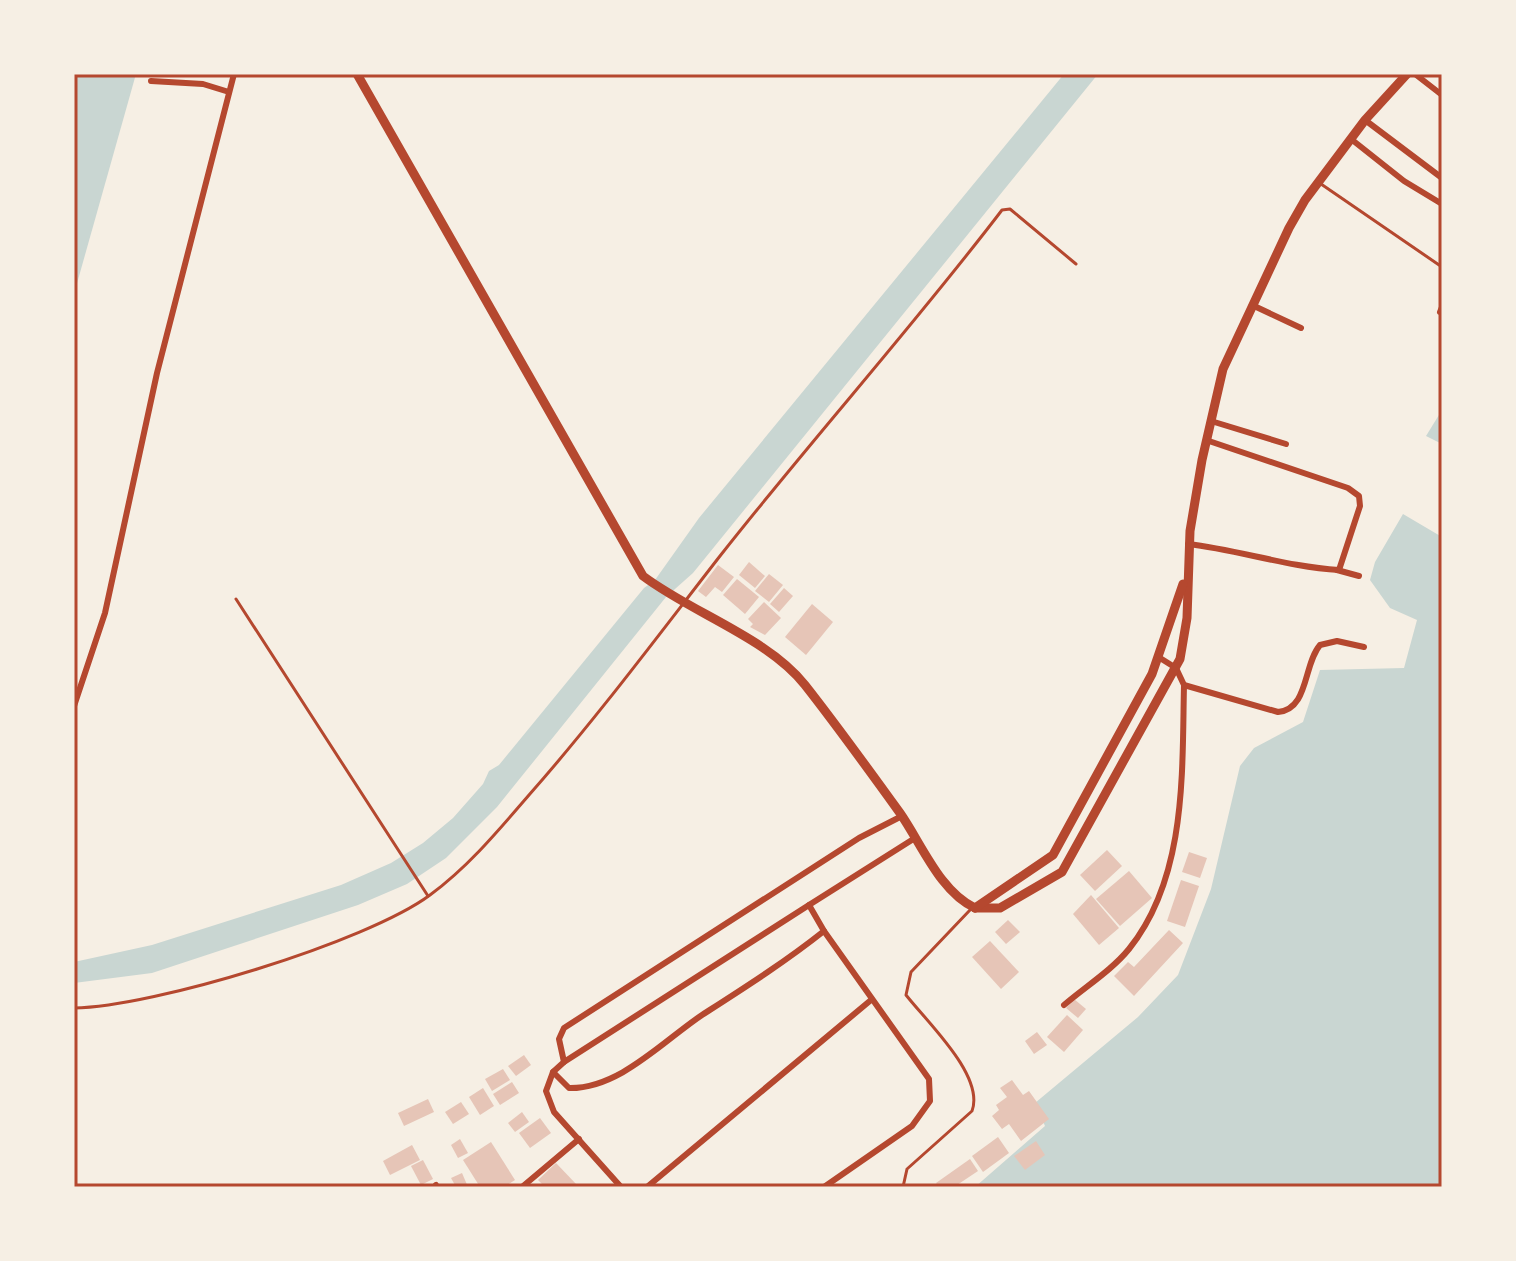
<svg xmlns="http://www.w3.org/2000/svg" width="1516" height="1261" viewBox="0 0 1516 1261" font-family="'Varela Round',sans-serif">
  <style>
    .water { fill: #c9d6d2 }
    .building { fill: #e6c5b7 }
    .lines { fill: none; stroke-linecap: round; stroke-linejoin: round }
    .service { stroke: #b5482f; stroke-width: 3 }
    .minor { stroke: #b5482f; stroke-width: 6 }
    .secondary { stroke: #b5482f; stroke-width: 9 }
    .neatline { fill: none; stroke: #b5482f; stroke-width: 3 }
  </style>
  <rect width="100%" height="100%" fill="#f6efe4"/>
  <g class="water">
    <polygon points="74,74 136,74 74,294"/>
    <polygon points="1064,74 1098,74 693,573 666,597 497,807 446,858 407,884 358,905 152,973 74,983 74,962 152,945 341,885 391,863 423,843 453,818 483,784 489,771 499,765 644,588 655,580 699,518"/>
    <polygon points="1442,410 1442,444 1426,436"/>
    <polygon points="1403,514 1442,537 1442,1187 975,1187 1045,1126 1035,1103 1138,1017 1178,975 1211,889 1240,766 1254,748 1303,722 1320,670 1404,668 1417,620 1390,608 1370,580 1375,562"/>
  </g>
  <g class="building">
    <polygon points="749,562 765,576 755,588 739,575"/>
    <polygon points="718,565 734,577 722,592 715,587 706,597 698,591"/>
    <polygon points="769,574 783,585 769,602 755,591"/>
    <polygon points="737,579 759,597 745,614 723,595"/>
    <polygon points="784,588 793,596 779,612 770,604"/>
    <polygon points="764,602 781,618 765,635 750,627 753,624 748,619"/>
    <polygon points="812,604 833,622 806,655 785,637"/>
    <polygon points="1107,850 1122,866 1095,891 1080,875"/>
    <polygon points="1189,852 1207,858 1200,878 1182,872"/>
    <polygon points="1129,871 1152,898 1120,926 1096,899"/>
    <polygon points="1181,880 1199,886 1185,927 1167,921"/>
    <polygon points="1091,895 1119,928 1099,945 1073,914"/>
    <polygon points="1008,920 1020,932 1006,944 995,932"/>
    <polygon points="1169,930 1183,943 1134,996 1114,976 1128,962 1134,967"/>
    <polygon points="990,941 1019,972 1001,989 972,957"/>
    <polygon points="1074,999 1086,1009 1078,1018 1066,1008"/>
    <polygon points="1067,1015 1083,1030 1064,1052 1047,1037"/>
    <polygon points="1037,1032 1047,1045 1034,1054 1025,1041"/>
    <polygon points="524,1055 531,1065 516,1076 508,1066"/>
    <polygon points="503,1069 510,1080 492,1091 485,1079"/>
    <polygon points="1012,1080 1023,1095 1029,1091 1049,1119 1021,1141 1009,1124 1002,1129 992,1116 999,1110 996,1105 1007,1097 1000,1088"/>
    <polygon points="512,1082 519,1093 500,1105 493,1094"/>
    <polygon points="483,1088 494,1106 480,1115 469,1097"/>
    <polygon points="428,1099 434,1112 404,1126 398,1113"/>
    <polygon points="461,1102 469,1114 453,1124 445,1112"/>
    <polygon points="522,1112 529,1122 515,1132 508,1123"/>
    <polygon points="540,1118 551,1133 530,1148 519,1133"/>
    <polygon points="998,1137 1009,1153 983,1172 972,1156"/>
    <polygon points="460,1139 468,1153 458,1158 451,1145"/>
    <polygon points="1036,1141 1045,1155 1025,1170 1014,1156"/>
    <polygon points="491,1142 515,1180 504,1187 480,1187 463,1160"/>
    <polygon points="412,1145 420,1160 390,1175 383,1161"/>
    <polygon points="970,1159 978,1171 954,1187 939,1187 936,1183"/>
    <polygon points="423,1160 433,1179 421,1185 411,1166"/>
    <polygon points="556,1163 577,1185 576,1187 545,1187 538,1180"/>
    <polygon points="462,1173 468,1187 456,1187 451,1178"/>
  </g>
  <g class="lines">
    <g class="service">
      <polyline points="1321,184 1442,267"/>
      <polyline points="236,599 428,896"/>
      <path d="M 74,1008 C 153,1007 367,942 430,895 C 468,867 498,831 529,795 C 596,719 657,637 720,556 C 812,439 912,328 1002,210 L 1010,209 L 1076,264"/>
      <path d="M 903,1187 L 907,1169 L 972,1111 C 985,1076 927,1022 906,995 L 911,972 L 970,910"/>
    </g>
    <g class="minor">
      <polyline points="1415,74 1442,95"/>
      <polyline points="151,81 203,84 229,92"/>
      <polyline points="1365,120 1442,178"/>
      <polyline points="1351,139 1404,181 1442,204"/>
      <polyline points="1252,305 1301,328"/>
      <polyline points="1440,312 1442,307"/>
      <polyline points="1211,421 1286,444"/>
      <path d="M 1188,544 C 1239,550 1288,567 1339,570 L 1360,506 L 1359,496 L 1348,488 L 1206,440"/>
      <polyline points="1337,570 1359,576"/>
      <path d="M 1160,658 L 1176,668 L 1184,685 L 1278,712 C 1309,709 1303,665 1320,645 L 1337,641 L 1364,647"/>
      <polyline points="74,706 105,613 157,373 234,74"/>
      <path d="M 1064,1005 C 1085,987 1112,970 1129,949 C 1187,877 1182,772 1184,685"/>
      <polyline points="564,1062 809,905"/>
      <path d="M 553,1072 L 569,1088 C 619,1089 663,1041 702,1015 C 744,988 785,962 824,931 L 809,905 L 915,838"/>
      <polyline points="436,1185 437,1187"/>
      <polyline points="522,1187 579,1139"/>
      <polyline points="621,1187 554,1112 546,1091 553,1072 564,1062 559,1039 564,1028 859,838 902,816"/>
      <polyline points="647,1187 871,1000"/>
      <polyline points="824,1187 912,1126 930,1101 929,1079 824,931"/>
    </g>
    <g class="secondary">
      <path d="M 357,74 L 643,576 C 692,613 768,638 805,685 C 838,727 869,770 900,813 C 921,843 940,892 975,908"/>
      <polyline points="975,908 1000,908 1062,872 1180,659 1187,618 1190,531 1202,460 1223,369 1289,228 1305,200 1365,120 1407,74"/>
      <polyline points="975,908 1053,855 1152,674 1183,584"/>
    </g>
  </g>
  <rect width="1516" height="1261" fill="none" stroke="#f6efe4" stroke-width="152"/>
  <rect x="76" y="76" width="1364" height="1109" class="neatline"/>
</svg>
